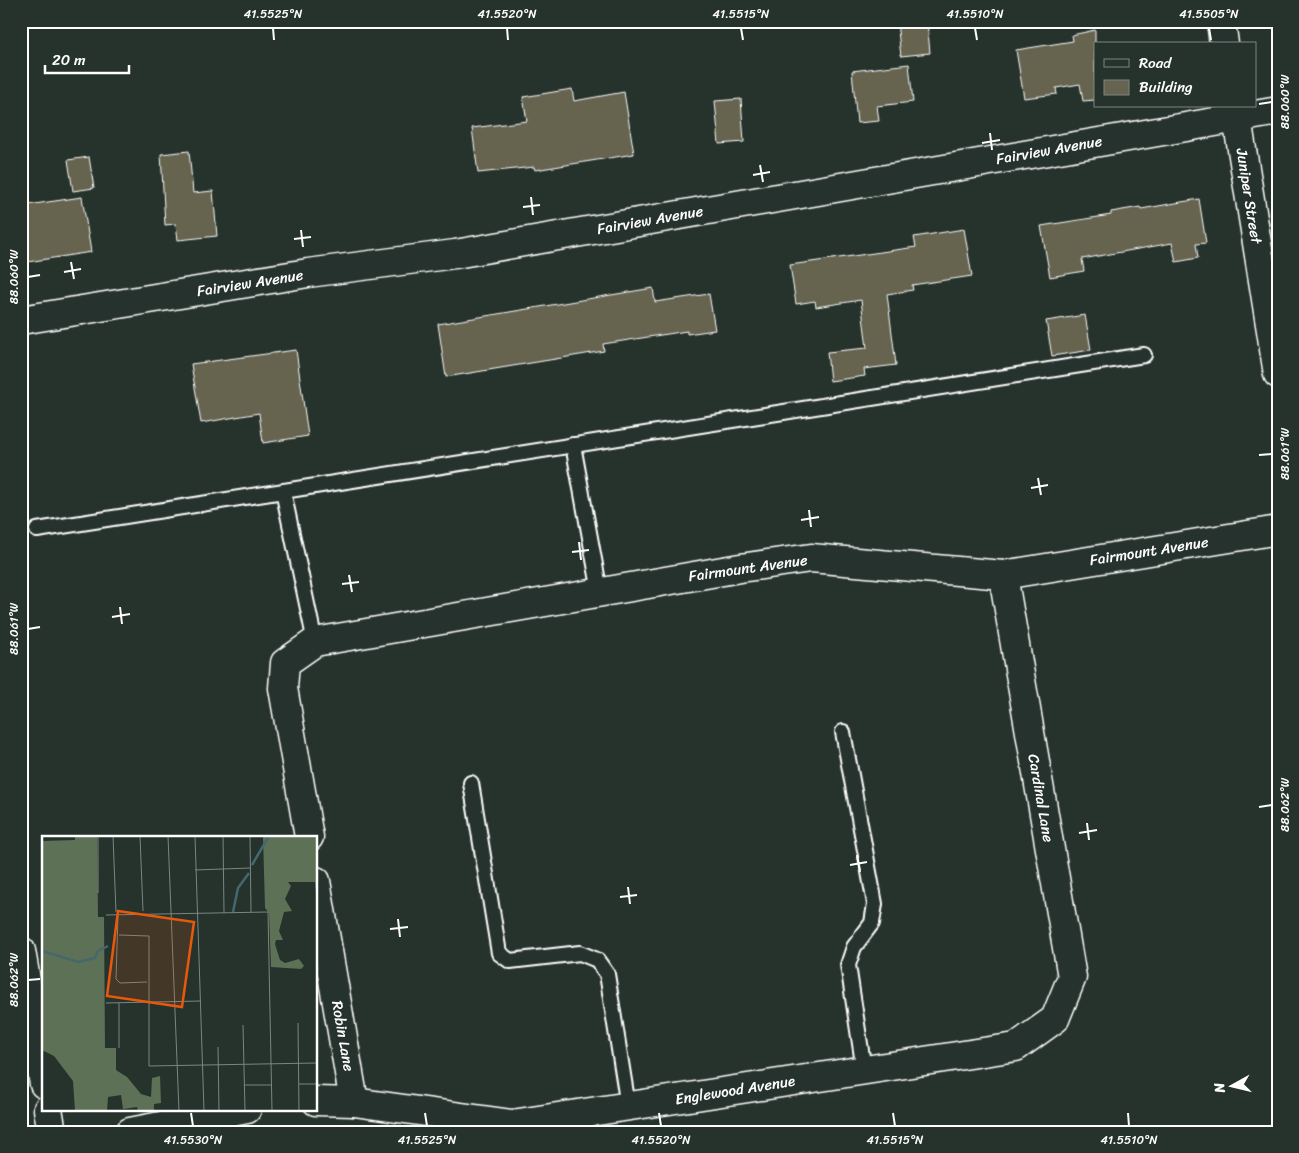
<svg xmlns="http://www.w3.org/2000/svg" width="1299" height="1153" viewBox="0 0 1299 1153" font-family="Sriracha,sans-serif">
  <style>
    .building { fill: #666350; stroke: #fff }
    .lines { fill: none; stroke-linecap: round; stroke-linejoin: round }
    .lane-casing { stroke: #fff; stroke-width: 18 }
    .street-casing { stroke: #fff; stroke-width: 31 }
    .lane { stroke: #26332d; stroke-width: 14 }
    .street { stroke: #26332d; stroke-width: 28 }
    .ticks { fill: none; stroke: #fff; stroke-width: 2 }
    .labels { text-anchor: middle; stroke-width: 4; stroke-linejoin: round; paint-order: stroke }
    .street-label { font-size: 15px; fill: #fff; stroke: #26332d }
    .inset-river { fill: none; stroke: #46676d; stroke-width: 2.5 }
    .inset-road { fill: none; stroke: #7d8581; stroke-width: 1 }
    .view { fill: #e8590c; fill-opacity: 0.15; stroke: #e8590c; stroke-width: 2.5 }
    .inset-edge { fill: none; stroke: #fff; stroke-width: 2.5 }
    .neatline { fill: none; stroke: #fff; stroke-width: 2 }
    .ticks-label { font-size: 12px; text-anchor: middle; fill: #fff }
  </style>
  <rect width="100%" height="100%" fill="#26332d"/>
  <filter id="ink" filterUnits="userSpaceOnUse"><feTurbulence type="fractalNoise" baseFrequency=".02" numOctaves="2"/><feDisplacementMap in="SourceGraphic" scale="10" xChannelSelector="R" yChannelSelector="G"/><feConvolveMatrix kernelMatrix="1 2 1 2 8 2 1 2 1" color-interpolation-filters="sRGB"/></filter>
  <g filter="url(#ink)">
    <g class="building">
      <polygon points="927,21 930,53 901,56 897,23"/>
      <polygon points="1095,30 1095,100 1083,101 1080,84 1056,88 1057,94 1024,98 1016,50 1073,41 1072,35"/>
      <polygon points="909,64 913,102 877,106 879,121 857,123 852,71"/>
      <polygon points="572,89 574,101 624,92 634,154 535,170 534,167 478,173 472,128 527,121 523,97"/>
      <polygon points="741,99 744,142 719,144 715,101"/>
      <polygon points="189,151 193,193 213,191 217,236 178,240 176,224 165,225 161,154"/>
      <polygon points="89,157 94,188 73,191 68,160"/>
      <polygon points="82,197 91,252 21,263 21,206"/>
      <polygon points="1199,199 1206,243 1196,244 1198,258 1176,262 1172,243 1082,259 1084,271 1050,277 1041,226 1111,215 1111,212 1140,207 1141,209"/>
      <polygon points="964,229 972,276 912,285 913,290 887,294 896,365 864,369 865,376 830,381 827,352 867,348 861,300 816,307 815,301 796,304 790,265 916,247 914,237"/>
      <polygon points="653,288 655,302 709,294 715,330 687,334 687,331 603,344 604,351 446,377 438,324"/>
      <polygon points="1085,315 1091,350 1052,356 1046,321"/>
      <polygon points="296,350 308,436 263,443 259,413 201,423 191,364"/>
    </g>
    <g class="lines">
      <defs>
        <g id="lane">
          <polyline points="573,445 600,592"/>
          <polyline points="283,491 315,642"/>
          <polyline points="37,530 1144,355"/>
          <polyline points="843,732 875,904 872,923 854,947 848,965 864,1070"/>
          <polyline points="471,783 499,953 510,961 580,953 597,960 607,974 628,1106"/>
        </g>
        <g id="street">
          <polyline points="1221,21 1224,44"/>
          <polyline points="1235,106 1278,374"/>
          <polyline points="21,320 308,273 455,254 1278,111"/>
          <polyline points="309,837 283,688 285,663 315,642 740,568 811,558 1003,575 1278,530"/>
          <polyline points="316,881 354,1102"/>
          <polyline points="21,951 44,1084"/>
          <polyline points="316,1101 354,1102 512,1124 1016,1047 1055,1019 1072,977 1003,575"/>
          <polyline points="48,1109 52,1132"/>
          <polyline points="130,1132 247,1109"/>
        </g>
      </defs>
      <use href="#lane" class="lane-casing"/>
      <use href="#street" class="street-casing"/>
      <use href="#lane" class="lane"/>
      <use href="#street" class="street"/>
    </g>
  </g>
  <path class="ticks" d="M 273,28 L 274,40M 507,28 L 508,40M 741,28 L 743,40M 975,28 L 977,40M 1209,28 L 1211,40M 1259,104 L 1272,102M 990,133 L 992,150M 982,143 L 1000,140M 760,165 L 763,182M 753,175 L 770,172M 531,197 L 533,215M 523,207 L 540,205M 301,230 L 303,247M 294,239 L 311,237M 71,262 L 74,279M 64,272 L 81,269M 28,277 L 40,275M 1259,455 L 1272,454M 1038,478 L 1041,495M 1031,488 L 1048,485M 809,510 L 811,527M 801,520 L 819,517M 579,542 L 581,560M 572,552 L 589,550M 349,575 L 352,592M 342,584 L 359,582M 120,607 L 122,624M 112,617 L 130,614M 28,629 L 40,627M 1259,807 L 1272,805M 1087,823 L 1089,840M 1079,833 L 1097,830M 857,855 L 860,872M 850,865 L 867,862M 628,887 L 630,904M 620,897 L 637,895M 398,919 L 400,937M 390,929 L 408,927M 28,980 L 40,979M 191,1113 L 193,1126M 425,1113 L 427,1126M 659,1113 L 661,1126M 893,1113 L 895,1126M 1128,1113 L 1129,1126"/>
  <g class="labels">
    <g class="street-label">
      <text transform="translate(1049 150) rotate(-10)" y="5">Fairview Avenue</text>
      <text transform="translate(1249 196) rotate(81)" y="5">Juniper Street</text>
      <text transform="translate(650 220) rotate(-10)" y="5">Fairview Avenue</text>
      <text transform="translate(250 283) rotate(-9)" y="5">Fairview Avenue</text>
      <text transform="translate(1149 551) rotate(-9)" y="5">Fairmount Avenue</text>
      <text transform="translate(748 568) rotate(-8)" y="5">Fairmount Avenue</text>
      <text transform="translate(1041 798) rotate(80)" y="5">Cardinal Lane</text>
      <text transform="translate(343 1036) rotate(80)" y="5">Robin Lane</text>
      <text transform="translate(735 1090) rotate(-9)" y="5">Englewood Avenue</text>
    </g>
  </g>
  <g transform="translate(42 836)">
    <rect width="275" height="275" fill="#26332d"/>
    <path d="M 33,0 L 55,0 L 56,81 L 62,81 L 63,212 L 74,212 L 74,234 L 85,241 L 99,258 L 109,261 L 110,242 L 118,240 L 119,267 L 112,268 L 112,275 L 96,275 L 95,271 L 81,273 L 79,259 L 66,261 L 65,275 L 33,275 L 31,245 L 12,220 L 0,214 L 0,5 L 33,4 ZM 221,0 L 275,0 L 275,65 L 273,46 L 246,46 L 249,50 L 243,63 L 250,75 L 242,76 L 237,95 L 241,104 L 234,104 L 233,108 L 238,124 L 243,127 L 257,123 L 262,130 L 259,133 L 229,131 L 227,77 L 223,72 Z" fill="#5c7155"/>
    <path class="inset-river" d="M 210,29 L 227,0M 191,76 L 196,52 L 207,37M 0,115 L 36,126 L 53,122 L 56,115 L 66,110"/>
    <path class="inset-road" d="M 56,0 L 56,57M 71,0 L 74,76M 98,0 L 101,75M 126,0 L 137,275M 153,0 L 162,275M 181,0 L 182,77M 208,0 L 209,76M 153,34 L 208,32M 64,79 L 226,76 L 230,275M 76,79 L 74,143 L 78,147 L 105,146M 77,99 L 107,100 L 107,230 L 275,227M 64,167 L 159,165M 77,167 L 77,212M 256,187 L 257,275M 201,189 L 203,275M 176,211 L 177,275M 257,248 L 275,248M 202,249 L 230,249"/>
    <path class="view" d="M 76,75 L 152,86 L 140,171 L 65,160 Z"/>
    <rect width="275" height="275" class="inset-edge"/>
  </g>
  <rect width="1299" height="1153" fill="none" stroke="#26332d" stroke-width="55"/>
  <rect x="1094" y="42" width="162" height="65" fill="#26332d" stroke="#7d8581"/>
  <rect x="1104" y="59" width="25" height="8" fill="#26332d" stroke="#7d8581"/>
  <text x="1139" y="68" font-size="15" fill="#ffffff">Road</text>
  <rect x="1104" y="80" width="25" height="15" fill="#666350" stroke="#7d8581"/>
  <text x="1139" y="92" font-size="15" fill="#ffffff">Building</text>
  <g transform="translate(1232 1086) rotate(262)" stroke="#26332d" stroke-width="4" paint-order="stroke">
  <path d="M0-4L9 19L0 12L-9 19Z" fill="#ffffff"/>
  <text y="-8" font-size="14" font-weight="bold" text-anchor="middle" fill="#ffffff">N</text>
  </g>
  <path d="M45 65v8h84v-8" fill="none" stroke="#ffffff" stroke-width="2.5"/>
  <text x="52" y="65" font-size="15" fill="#ffffff" stroke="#26332d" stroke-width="4" paint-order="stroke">20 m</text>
  <rect x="28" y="28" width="1244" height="1098" class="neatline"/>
  <g class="ticks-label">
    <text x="273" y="18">41.5525°N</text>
    <text x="507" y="18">41.5520°N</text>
    <text x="741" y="18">41.5515°N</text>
    <text x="975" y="18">41.5510°N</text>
    <text x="1209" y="18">41.5505°N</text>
    <text transform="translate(1285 102) rotate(-90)" y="4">88.060°W</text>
    <text transform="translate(14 277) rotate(-90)" y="4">88.060°W</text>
    <text transform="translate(1285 454) rotate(-90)" y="4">88.061°W</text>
    <text transform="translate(14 629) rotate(-90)" y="4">88.061°W</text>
    <text transform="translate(1285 805) rotate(-90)" y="4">88.062°W</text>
    <text transform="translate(14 980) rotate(-90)" y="4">88.062°W</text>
    <text x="193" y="1144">41.5530°N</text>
    <text x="427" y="1144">41.5525°N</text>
    <text x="661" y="1144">41.5520°N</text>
    <text x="895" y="1144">41.5515°N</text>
    <text x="1129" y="1144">41.5510°N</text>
  </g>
</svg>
